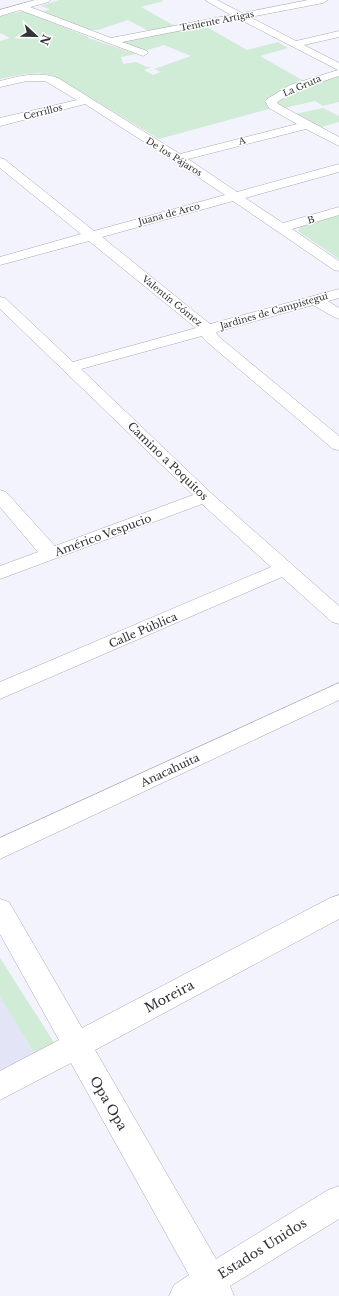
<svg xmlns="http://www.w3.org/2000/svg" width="339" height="1296" viewBox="0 0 339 1296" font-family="'Libre Baskerville',serif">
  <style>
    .built { fill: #e3e4f5 }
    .green { fill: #d0ebd6 }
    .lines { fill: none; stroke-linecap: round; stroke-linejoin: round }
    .minor-casing { stroke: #a8a9b3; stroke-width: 1 }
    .minor { fill: #fff; fill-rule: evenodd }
    .labels { text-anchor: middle; stroke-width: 3; stroke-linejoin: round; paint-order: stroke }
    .far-street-label { font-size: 9px; fill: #333337; stroke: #fff }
    .street-label { font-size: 11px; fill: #333337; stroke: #fff }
    .near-street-label { font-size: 13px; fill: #333337; stroke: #fff }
  </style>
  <rect width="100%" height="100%" fill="#f3f3fe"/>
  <polygon class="built" points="0,997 35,1054 0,1071"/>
  <g class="green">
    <polygon points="59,0 161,0 164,1 141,7 175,26 149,31 128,20 98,30 90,30 43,12 50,9 41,6"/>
    <path d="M 23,11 L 88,37 L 88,38 L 136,54 L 121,57 L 123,64 L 136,62 L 147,67 L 152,67 L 144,70 L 153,75 L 161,72 L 154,69 L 191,56 L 164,45 L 144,51 L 119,42 L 136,37 L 207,27 L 247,50 L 278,42 L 288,48 L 260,56 L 304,81 L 268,98 L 266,102 L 272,108 L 159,139 L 58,78 C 36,69 23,75 0,79 L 0,41 L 10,38 L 0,33 L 0,16 Z"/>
    <polygon points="339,74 339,102 323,106 315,101 284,108 277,105 278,100 301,87"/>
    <polygon points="323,108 339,116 339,122 318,128 295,114"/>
    <polygon points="339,215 339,259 298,231 301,226"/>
    <polygon points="0,958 55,1044 35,1054 0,997"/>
  </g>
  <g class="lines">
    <defs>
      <g id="minor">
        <path d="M 35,0 L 51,0 L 49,2 L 30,7 L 111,38 L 231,15 L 205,0 L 217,0 L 242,13 L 308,0 L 328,0 L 323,3 L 250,17 L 296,41 L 339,31 L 339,37 L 304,45 L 339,63 L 339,76 L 297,90 L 277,102 L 278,104 L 339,137 L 339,146 L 306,129 L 188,159 L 237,192 L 339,164 L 339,172 L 245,198 L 283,223 L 339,207 L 339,215 L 292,229 L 339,261 L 339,271 L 334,270 L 233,201 L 102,237 L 210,324 L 339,289 L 339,298 L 328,301 L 339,308 L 339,319 L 334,317 L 313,305 L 216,332 L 218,336 L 339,436 L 339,450 L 333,449 L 206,341 L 202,336 L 81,369 L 211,493 L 339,606 L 339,624 L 332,622 L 282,577 L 0,699 L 0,682 L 271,567 L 202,504 L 0,579 L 0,566 L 38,552 L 0,507 L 0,490 L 6,492 L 55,546 L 193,495 L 0,309 L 0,297 L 5,298 L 73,362 L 196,328 L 89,241 L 0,265 L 0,257 L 81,234 L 0,168 L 0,158 L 4,159 L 94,231 L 225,195 L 174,161 L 85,104 L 0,126 L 0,118 L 77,100 L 45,81 L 27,81 L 0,87 L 0,81 C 20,76 38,71 58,78 L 180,154 L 297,124 L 269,108 L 265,101 L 267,99 L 290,85 L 338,70 L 239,19 L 122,42 L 147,51 L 148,53 L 143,56 L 20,10 L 0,16 L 0,10 Z"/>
        <polygon points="339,683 339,700 0,859 0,838"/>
        <polygon points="339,895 339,919 95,1050 216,1259 328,1190 339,1186 339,1219 230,1286 234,1296 169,1296 174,1285 189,1275 71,1063 0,1100 0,1071 59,1040 0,934 0,899 9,902 82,1028 330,898"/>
      </g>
    </defs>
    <use href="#minor" class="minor-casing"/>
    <use href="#minor" class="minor"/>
  </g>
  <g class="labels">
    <g class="far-street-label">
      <text transform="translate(217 21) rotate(-11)" y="3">Teniente Artigas</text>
      <text transform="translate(302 86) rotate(-23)" y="3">La Gruta</text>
      <text transform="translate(43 112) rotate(-14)" y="3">Cerrillos</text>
      <text transform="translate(242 141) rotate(-15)" y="3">A</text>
      <text transform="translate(174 157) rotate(32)" y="3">De los Pájaros</text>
      <text transform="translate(169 214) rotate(-15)" y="3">Juana de Arco</text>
      <text transform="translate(311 220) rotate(-16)" y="3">B</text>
      <text transform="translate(172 301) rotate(39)" y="3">Valentín Gómez</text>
      <text transform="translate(274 311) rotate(-16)" y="3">Jardines de Campistegui</text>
    </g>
    <g class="street-label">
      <text transform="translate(168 461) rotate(44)" y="4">Camino a Poquitos</text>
      <text transform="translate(103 535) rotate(-20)" y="4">Américo Vespucio</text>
      <text transform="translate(143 630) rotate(-23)" y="4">Calle Pública</text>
      <text transform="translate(170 770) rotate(-25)" y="4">Anacahuita</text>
    </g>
    <g class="near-street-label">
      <text transform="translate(169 996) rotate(-28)" y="5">Moreira</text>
      <text transform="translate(109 1103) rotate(60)" y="5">Opa Opa</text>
      <text transform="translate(262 1248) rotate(-32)" y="5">Estados Unidos</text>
    </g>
  </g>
  <g transform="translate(36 36) rotate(112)" stroke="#ffffff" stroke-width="3" paint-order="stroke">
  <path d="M0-3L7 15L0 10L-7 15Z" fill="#333337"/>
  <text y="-6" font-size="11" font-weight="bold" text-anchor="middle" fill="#333337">N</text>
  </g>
</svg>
